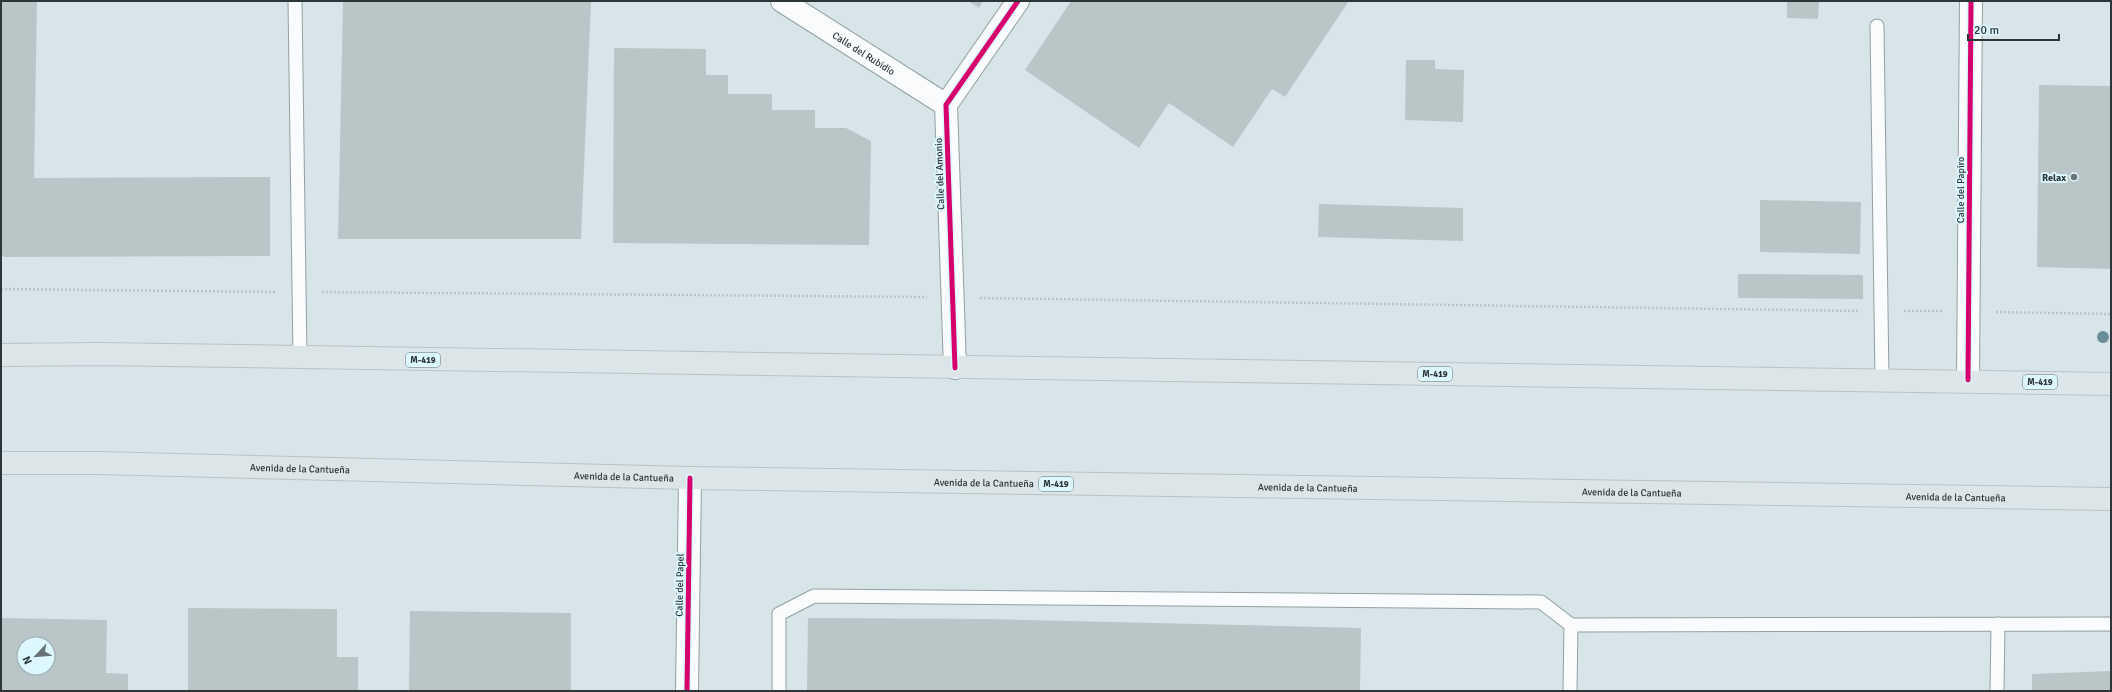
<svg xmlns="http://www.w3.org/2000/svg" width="2112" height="692" viewBox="0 0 2112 692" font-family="Signika,sans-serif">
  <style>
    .building { fill: #bac5c8; fill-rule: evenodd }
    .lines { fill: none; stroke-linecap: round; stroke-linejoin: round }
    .lane-casing { stroke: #949fa2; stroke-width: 15 }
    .street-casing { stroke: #949fa2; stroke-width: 24 }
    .primary-casing { stroke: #bbc2c4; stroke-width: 24 }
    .path { stroke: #bec4c5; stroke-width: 2.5; stroke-dasharray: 2 2; stroke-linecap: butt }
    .lane { stroke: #f9fbfc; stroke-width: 13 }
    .street { stroke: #f9fbfc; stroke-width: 22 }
    .primary { stroke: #dce6e9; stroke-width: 22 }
    .cycleway-casing { stroke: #ddf7fe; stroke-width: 8 }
    .cycleway { stroke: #d6006c; stroke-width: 5 }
    .tree { fill: #698e96 }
    .poi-dot { fill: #687376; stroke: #ddf7fe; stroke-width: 1.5 }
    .labels { text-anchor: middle; stroke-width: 4; stroke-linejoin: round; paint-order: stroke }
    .shield { fill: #ddf7fe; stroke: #617073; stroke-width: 1 }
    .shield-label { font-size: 9px; font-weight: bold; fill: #2c3638 }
    .street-label { font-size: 10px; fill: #2c3638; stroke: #ddf7fe }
    .poi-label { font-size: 10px; font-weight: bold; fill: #2c3638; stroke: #ddf7fe; text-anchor: end }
  </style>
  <rect width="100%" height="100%" fill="#d7e5e9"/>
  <g class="building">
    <polygon points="1,1 37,1 34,178 270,177 270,256 4,257 1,253"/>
    <polygon points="343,1 591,1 581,239 338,239"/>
    <polygon points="968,1 983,1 979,8"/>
    <polygon points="1071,1 1349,1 1285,97 1272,89 1233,147 1169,103 1139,148 1025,70"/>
    <polygon points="1787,1 1819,1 1818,19 1787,18"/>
    <polygon points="614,48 706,49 706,75 728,75 728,94 772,94 772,110 815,110 815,128 846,128 871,141 869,245 613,243"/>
    <polygon points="1406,60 1435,60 1435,69 1464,70 1463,122 1405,120"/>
    <polygon points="2039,85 2111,86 2111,269 2037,267"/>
    <polygon points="1760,200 1861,202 1860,254 1760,252"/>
    <polygon points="1319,204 1463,208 1463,241 1318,237"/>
    <polygon points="1738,274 1863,275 1863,299 1738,298"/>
    <polygon points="188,608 337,609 337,657 358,657 358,691 188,691"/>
    <polygon points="410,611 571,613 571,691 409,691"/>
    <path d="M 2,618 L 107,620 L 106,673 L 128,674 L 128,691 L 1,691 ZM 24,644 L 48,644 L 48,668 L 24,668 Z"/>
    <polygon points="808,618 988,619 1361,628 1360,691 807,691"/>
    <polygon points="2111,671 2111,691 2032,691 2032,674"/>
  </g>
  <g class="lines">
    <defs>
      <g id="lane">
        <polyline points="295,1 300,358"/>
        <polyline points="1877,26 1882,379"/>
        <polyline points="779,691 779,614 814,596 1541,602 1571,625 2111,624"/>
        <polyline points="1570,691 1571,625"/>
        <polyline points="1997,691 1998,624"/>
      </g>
      <g id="street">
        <path id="s1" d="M 782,1 L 946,105"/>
        <polyline points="955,368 946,105 1018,1"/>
        <polyline points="1968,380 1971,1"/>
        <polyline points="687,691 690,478"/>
      </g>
      <g id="primary">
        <polyline points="1,355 99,354 2111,384"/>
        <path id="s2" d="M 1,463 L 98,463 L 690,478 L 2111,499"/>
      </g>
    </defs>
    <use href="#lane" class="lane-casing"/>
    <use href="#street" class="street-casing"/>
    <use href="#primary" class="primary-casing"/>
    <g class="path">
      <polyline points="1,289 277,292"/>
      <polyline points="322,292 927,297"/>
      <polyline points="980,298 1859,311"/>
      <polyline points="1904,311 1943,311"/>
      <polyline points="1996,312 2111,314"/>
    </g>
    <use href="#lane" class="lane"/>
    <use href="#street" class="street"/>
    <use href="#primary" class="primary"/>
    <defs>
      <g id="cycleway">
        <polyline points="955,368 946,105 1018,1"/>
        <polyline points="1968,380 1971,1"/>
        <polyline points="687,691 690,478"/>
      </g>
    </defs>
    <use href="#cycleway" class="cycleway-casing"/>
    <use href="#cycleway" class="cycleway"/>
  </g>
  <circle class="tree" cx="2103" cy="337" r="6"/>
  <circle class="poi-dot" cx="2074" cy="177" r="4"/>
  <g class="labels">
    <g class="shield">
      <rect x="406" y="353" width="34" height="14" rx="3"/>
      <rect x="1418" y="367" width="34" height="14" rx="3"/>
      <rect x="2023" y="375" width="34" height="14" rx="3"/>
      <rect x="1039" y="477" width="34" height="14" rx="3"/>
    </g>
    <g class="shield-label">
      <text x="423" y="363">M-419</text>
      <text x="1435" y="377">M-419</text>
      <text x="2040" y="385">M-419</text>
      <text x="1056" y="487">M-419</text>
    </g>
    <g class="street-label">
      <text dy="4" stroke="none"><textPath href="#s1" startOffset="97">Calle del Rubidio</textPath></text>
      <text transform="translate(939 174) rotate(-92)" y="4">Calle del Amonio</text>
      <text transform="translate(1960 190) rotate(-90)" y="4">Calle del Papiro</text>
      <text dy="4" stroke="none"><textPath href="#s2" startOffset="299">Avenida de la Cantueña</textPath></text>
      <text dy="4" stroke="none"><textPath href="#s2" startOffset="623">Avenida de la Cantueña</textPath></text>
      <text dy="4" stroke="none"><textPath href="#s2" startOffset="983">Avenida de la Cantueña</textPath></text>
      <text dy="4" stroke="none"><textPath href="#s2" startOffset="1307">Avenida de la Cantueña</textPath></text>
      <text dy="4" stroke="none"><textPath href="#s2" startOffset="1631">Avenida de la Cantueña</textPath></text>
      <text dy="4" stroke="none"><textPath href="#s2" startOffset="1955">Avenida de la Cantueña</textPath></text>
      <text transform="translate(679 585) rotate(-89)" y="4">Calle del Papel</text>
    </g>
    <g class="poi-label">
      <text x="2066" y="181">Relax</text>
    </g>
  </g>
  <rect width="2112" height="692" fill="none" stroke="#2c3638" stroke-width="4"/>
  <g transform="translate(36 656) rotate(244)"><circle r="19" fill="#ddf7fe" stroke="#96aaaf"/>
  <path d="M0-3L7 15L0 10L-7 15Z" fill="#687376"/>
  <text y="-6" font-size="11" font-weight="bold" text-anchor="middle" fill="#2c3638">N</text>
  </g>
  <path d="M1968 34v6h91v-6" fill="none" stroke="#2c3638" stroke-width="2"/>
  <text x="1974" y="34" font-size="12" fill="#2c3638" stroke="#ddf7fe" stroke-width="3" paint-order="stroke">20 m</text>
</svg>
